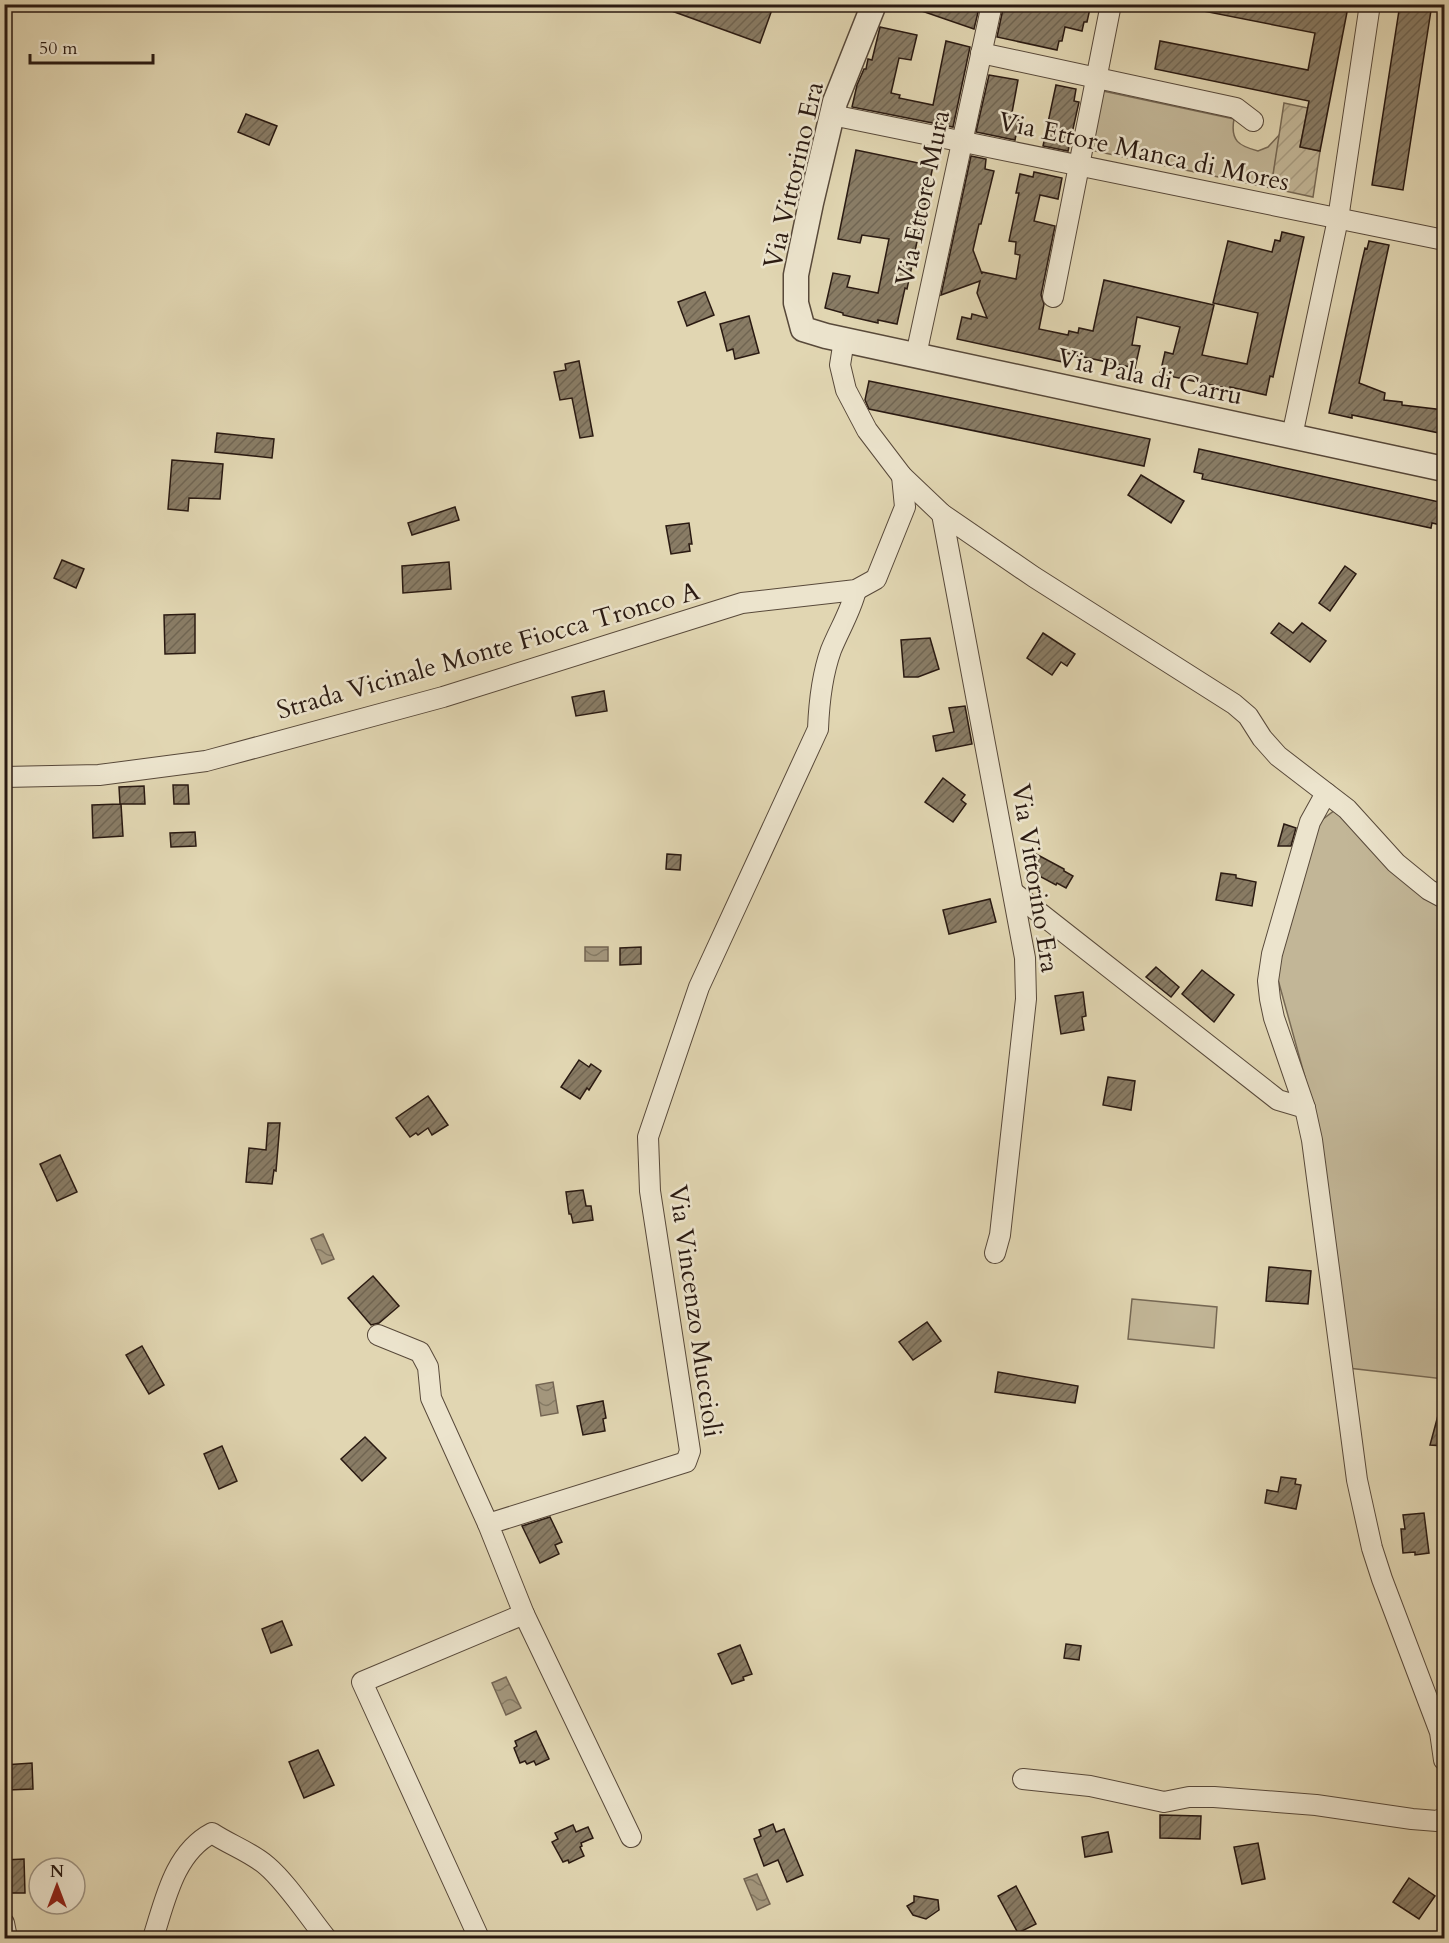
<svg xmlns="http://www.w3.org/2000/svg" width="1449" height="1943" viewBox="0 0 1449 1943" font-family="Cardo,serif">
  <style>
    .green { fill: #c2b697; stroke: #766854; stroke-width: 1.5 }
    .garden { fill: url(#garden-furrows); stroke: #766854; stroke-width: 1.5 }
    .water { fill: url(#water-waves); stroke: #736452; stroke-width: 1.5 }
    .building { fill: url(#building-hatch); stroke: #2a1a12; stroke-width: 1.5 }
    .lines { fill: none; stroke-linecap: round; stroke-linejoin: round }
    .minor-casing { stroke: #58493a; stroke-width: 22 }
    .tertiary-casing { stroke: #58493a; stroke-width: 27 }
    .minor { stroke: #ece4cd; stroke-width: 20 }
    .tertiary { stroke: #ece4cd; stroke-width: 24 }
    .labels { text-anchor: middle; stroke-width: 5; stroke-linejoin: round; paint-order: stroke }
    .street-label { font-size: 26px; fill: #2a1a12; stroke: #ece4cd }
  </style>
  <defs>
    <pattern id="garden-furrows" width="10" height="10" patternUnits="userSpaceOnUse" patternTransform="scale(1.5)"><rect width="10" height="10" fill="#c2b697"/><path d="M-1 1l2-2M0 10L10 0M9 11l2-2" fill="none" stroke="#a79c81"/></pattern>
    <pattern id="water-waves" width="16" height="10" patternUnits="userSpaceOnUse" patternTransform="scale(1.5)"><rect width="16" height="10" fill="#a3967c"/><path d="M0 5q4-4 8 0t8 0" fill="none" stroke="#857a64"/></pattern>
    <pattern id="building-hatch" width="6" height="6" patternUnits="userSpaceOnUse" patternTransform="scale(1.5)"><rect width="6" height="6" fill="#897c65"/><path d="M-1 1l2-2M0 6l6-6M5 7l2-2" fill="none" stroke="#706552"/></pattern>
  </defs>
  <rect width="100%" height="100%" fill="#e1d6b2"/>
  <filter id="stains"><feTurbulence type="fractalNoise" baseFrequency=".00333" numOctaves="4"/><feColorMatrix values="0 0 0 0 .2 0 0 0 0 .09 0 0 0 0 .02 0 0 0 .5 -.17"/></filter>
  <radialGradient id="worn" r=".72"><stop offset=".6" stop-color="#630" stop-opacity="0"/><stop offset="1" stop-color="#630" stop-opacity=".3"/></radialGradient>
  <g class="green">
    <path d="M 1103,91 L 1234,119 C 1230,141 1239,146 1258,151 L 1268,147 L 1280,134 L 1271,188 L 1090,150 Z"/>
    <polygon points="1339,807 1444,897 1444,1379 1348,1368 1337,1254 1316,1117 1277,976 1310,829"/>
    <polygon points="1132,1299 1217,1307 1214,1348 1128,1339"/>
  </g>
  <polygon class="garden" points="1284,103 1308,108 1300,147 1320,151 1313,197 1271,188"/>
  <g class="water">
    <rect x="585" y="947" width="23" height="14"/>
    <polygon points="323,1234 334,1259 322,1264 311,1239"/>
    <polygon points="553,1382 558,1413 541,1416 536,1385"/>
    <polygon points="506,1677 521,1708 506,1715 492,1683"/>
    <polygon points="757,1874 770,1904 757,1910 744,1879"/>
  </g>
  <g class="building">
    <polygon points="659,4 774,4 760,43 658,6"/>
    <polygon points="910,4 980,4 974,29 910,7"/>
    <polygon points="1004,4 1091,4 1087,22 1084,22 1082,31 1065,27 1062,41 1059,41 1057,50 997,37"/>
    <polygon points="1204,4 1335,4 1348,7 1320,151 1300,147 1309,101 1155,69 1160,41 1308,70 1315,33 1203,11"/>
    <polygon points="1400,4 1432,4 1403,190 1372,185"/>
    <polygon points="880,27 917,35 911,60 899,58 891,93 900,95 899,98 933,105 946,41 970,47 953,127 852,107 857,85 864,69 866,69 868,59 872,60"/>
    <polygon points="989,75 1018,80 1011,118 1019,120 1015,140 976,132"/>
    <polygon points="1056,85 1076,89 1074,101 1079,102 1068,151 1043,146"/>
    <polygon points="246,114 277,126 269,145 238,132"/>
    <polygon points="856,150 933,166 907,289 905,288 897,324 878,320 878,323 843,315 843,313 825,308 833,273 850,276 847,287 878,293 889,239 862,235 860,243 838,239"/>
    <polygon points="971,156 986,159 985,169 994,171 981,224 979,224 973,250 982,274 982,272 1016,279 1020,255 1015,254 1016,242 1009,241 1019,193 1016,193 1020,174 1033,177 1034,172 1062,178 1058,199 1040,195 1034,221 1055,226 1041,295 1044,304 1039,329 1068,335 1069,331 1078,333 1079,328 1093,331 1104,280 1214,305 1202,355 1247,364 1258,313 1213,303 1228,241 1272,252 1275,240 1280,241 1282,232 1304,237 1273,377 1270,376 1266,395 1230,387 1230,389 1160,374 1165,352 1173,354 1180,327 1137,317 1132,345 1140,346 1135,368 1065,353 1063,362 957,339 962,317 971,319 972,314 987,318 977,293 980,281 941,295"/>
    <polygon points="1369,241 1389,245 1359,383 1385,393 1384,400 1402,402 1402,405 1444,410 1444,434 1352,415 1352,418 1329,413 1361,265 1365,248 1367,249"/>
    <polygon points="705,292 714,315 687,326 678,302"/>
    <polygon points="749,316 759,353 735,359 733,349 727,351 720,324"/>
    <polygon points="579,361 593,436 580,438 572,398 560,400 554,372 566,370 565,364"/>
    <polygon points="869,381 1150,439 1144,466 869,409 865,400"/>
    <polygon points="217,433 274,439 272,458 215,452"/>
    <polygon points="1199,449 1444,503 1441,525 1432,523 1431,528 1202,479 1203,474 1194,472"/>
    <polygon points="172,460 223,464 220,499 189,498 188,511 168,509"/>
    <polygon points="1141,475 1184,501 1171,523 1128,495"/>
    <polygon points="455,507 459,520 412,535 408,523"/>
    <polygon points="689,523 692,544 689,544 690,551 671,554 666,526"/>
    <polygon points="62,560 84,569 76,588 54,578"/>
    <polygon points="449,562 451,589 403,593 402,566"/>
    <polygon points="1345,566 1356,574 1330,611 1319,603"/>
    <polygon points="195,614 195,653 165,654 164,615"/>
    <polygon points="1279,623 1293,633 1302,623 1326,641 1310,662 1271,633"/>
    <polygon points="1043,633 1075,654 1067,666 1061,662 1052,675 1027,658"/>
    <polygon points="930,638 939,669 918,677 904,677 901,640"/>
    <polygon points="604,691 607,711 576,716 572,697"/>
    <polygon points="965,706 972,744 936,751 933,736 954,732 949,708"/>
    <polygon points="943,778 965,795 961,800 966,804 953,822 925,802"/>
    <polygon points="173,785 188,785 189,804 174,804"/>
    <polygon points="144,786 145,804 121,804 123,836 93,838 92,805 120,804 119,787"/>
    <polygon points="1284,824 1296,828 1291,846 1278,846"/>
    <polygon points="195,832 196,846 171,847 170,833"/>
    <polygon points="667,854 681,855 680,870 666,869"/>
    <polygon points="1036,854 1064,869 1064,871 1073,876 1066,888 1057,883 1056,885 1028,870"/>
    <polygon points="1221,873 1236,875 1236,878 1256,882 1252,906 1216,900"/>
    <polygon points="990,899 996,922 949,934 943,910"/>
    <polygon points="641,947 641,964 620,965 620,948"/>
    <polygon points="1156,967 1179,987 1171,997 1146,977"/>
    <polygon points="1202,970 1234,995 1214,1022 1182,994"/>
    <polygon points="1083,992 1086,1016 1082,1017 1084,1030 1061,1034 1055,996"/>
    <polygon points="579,1060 589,1067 591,1064 601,1071 589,1090 587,1088 580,1099 561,1087"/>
    <polygon points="1108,1077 1135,1081 1131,1110 1103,1105"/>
    <polygon points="428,1096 448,1125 432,1135 428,1128 418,1135 416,1133 410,1137 396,1118"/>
    <polygon points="268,1123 280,1123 276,1171 274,1170 272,1184 246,1182 249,1148 266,1150"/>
    <polygon points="60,1155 77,1192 57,1201 40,1164"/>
    <polygon points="583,1190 586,1206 591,1206 593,1220 573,1223 571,1214 569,1214 566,1192"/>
    <polygon points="1269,1267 1311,1271 1308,1304 1266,1301"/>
    <polygon points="373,1276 399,1306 379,1323 371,1325 348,1298"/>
    <polygon points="927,1322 941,1341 913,1360 899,1342"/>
    <polygon points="142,1346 164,1385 149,1394 126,1355"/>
    <polygon points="998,1372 1078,1386 1075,1403 995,1392"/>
    <polygon points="603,1401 606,1418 603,1419 605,1431 583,1435 577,1406"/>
    <polygon points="1440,1408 1444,1409 1444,1446 1430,1445"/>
    <polygon points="365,1437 386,1458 362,1481 341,1459"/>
    <polygon points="222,1446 237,1481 219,1489 204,1454"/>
    <polygon points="1281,1477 1296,1479 1295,1484 1301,1485 1296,1509 1265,1503 1267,1490 1278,1492"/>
    <polygon points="1424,1513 1429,1553 1415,1555 1415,1552 1403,1553 1401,1529 1405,1529 1403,1515"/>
    <polygon points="550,1517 562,1542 555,1545 559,1554 540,1563 522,1526"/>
    <polygon points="282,1621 292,1645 271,1653 262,1629"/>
    <polygon points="1066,1644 1081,1646 1079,1660 1064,1658"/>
    <polygon points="740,1645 752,1674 743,1677 744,1680 732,1684 718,1654"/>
    <polygon points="536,1731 549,1759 536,1765 534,1761 527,1764 525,1761 520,1763 514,1748 517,1746 515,1741"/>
    <polygon points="318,1750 334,1785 304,1798 289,1762"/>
    <polygon points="32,1763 33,1789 7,1790 7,1788 4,1788 4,1765"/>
    <polygon points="1160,1815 1201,1816 1200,1839 1160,1838"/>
    <polygon points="773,1824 776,1832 784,1829 803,1875 787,1882 778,1860 764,1866 754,1839 761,1836 759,1830"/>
    <polygon points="573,1825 576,1832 588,1827 593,1838 581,1843 582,1846 580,1847 584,1856 569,1863 568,1860 563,1862 552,1842 558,1839 555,1833"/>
    <polygon points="1108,1832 1112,1852 1085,1857 1082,1837"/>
    <polygon points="1258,1843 1265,1879 1242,1884 1234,1847"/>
    <polygon points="24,1859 25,1893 4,1893 4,1860"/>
    <polygon points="1409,1878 1435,1896 1419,1919 1393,1902"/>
    <polygon points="1016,1886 1036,1924 1018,1933 998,1896"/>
    <polygon points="914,1896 938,1900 939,1910 926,1919 913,1915 907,1906 914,1902"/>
  </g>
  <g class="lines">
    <defs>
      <g id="minor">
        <polyline points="981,53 1236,108 1253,121"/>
        <polyline points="832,115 1444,240"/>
        <polyline points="1053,297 1111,4"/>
        <polyline points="844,340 840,365 846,390 867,430 902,476 942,514 1034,577 1234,704 1248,716 1262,738 1278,756 1347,809 1396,863 1429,890 1444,898"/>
        <polyline points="916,355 992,4"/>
        <polyline points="1292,436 1338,219 1370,4"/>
        <polyline points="942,514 1025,958 1026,999 1000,1235 995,1253"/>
        <polyline points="4,777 99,775 206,761 443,697 742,603 856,590 876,579 905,507 902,476"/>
        <polyline points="1326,793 1310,822 1272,954 1268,981 1270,999 1274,1018 1305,1108 1312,1140 1357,1480 1372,1548 1382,1579 1440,1732 1444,1760"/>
        <polyline points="1013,892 1278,1100 1305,1108"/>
        <polyline points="378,1335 420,1352 428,1367 431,1398 488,1524"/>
        <polyline points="524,1614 631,1837"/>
        <polyline points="1023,1779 1090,1786 1164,1802 1189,1797 1214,1797 1316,1805 1412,1819 1437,1821 1444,1818"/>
        <polyline points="4,1923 7,1938"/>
        <path d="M 153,1938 C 165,1901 174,1853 212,1833 C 230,1845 251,1852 267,1866 C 287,1883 309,1917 326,1938"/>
        <path d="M 479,1938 L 362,1682 L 524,1614 L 488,1524 L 686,1462 L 690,1451 L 650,1191 L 648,1137 L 699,987 L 818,729 C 819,703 822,675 831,650 C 839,630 851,611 856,590"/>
      </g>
      <polyline id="tertiary" points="874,4 835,102 811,203 796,275 796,303 803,329 826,336 1444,469"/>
    </defs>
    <use href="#minor" class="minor-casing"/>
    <use href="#tertiary" class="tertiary-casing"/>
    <use href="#minor" class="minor"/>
    <use href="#tertiary" class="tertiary"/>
  </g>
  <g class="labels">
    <g class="street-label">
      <text transform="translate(1144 151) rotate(12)" y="9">Via Ettore Manca di Mores</text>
      <text transform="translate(793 175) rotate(-77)" y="9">Via Vittorino Era</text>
      <text transform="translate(922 198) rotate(-78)" y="9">Via Ettore Mura</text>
      <text transform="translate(1150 376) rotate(12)" y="9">Via Pala di Carru</text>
      <text transform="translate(488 650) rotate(-16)" y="9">Strada Vicinale Monte Fiocca Tronco A</text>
      <text transform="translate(1036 878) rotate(81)" y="9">Via Vittorino Era</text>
      <text transform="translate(696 1311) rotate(82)" y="9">Via Vincenzo Muccioli</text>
    </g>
  </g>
  <rect width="1449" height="1943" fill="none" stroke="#e1d6b2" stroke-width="24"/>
  <rect x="6" y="6" width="1437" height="1931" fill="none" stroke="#2a1a12" stroke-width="3"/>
  <rect x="12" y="12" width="1425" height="1919" fill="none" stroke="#2a1a12" stroke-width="1.5"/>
  <g transform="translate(57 1886)"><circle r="28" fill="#ece4cd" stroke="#9e9382" stroke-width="1.5"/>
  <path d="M0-4.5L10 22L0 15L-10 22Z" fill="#8f2418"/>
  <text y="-9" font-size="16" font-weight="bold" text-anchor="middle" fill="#2a1a12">N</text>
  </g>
  <path d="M30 54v9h123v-9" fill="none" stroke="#2a1a12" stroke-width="3"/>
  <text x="39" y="54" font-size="18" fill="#2a1a12" stroke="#ece4cd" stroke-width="4.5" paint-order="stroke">50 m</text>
  <rect width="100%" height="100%" filter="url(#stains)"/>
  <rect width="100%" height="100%" fill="url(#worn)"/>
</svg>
